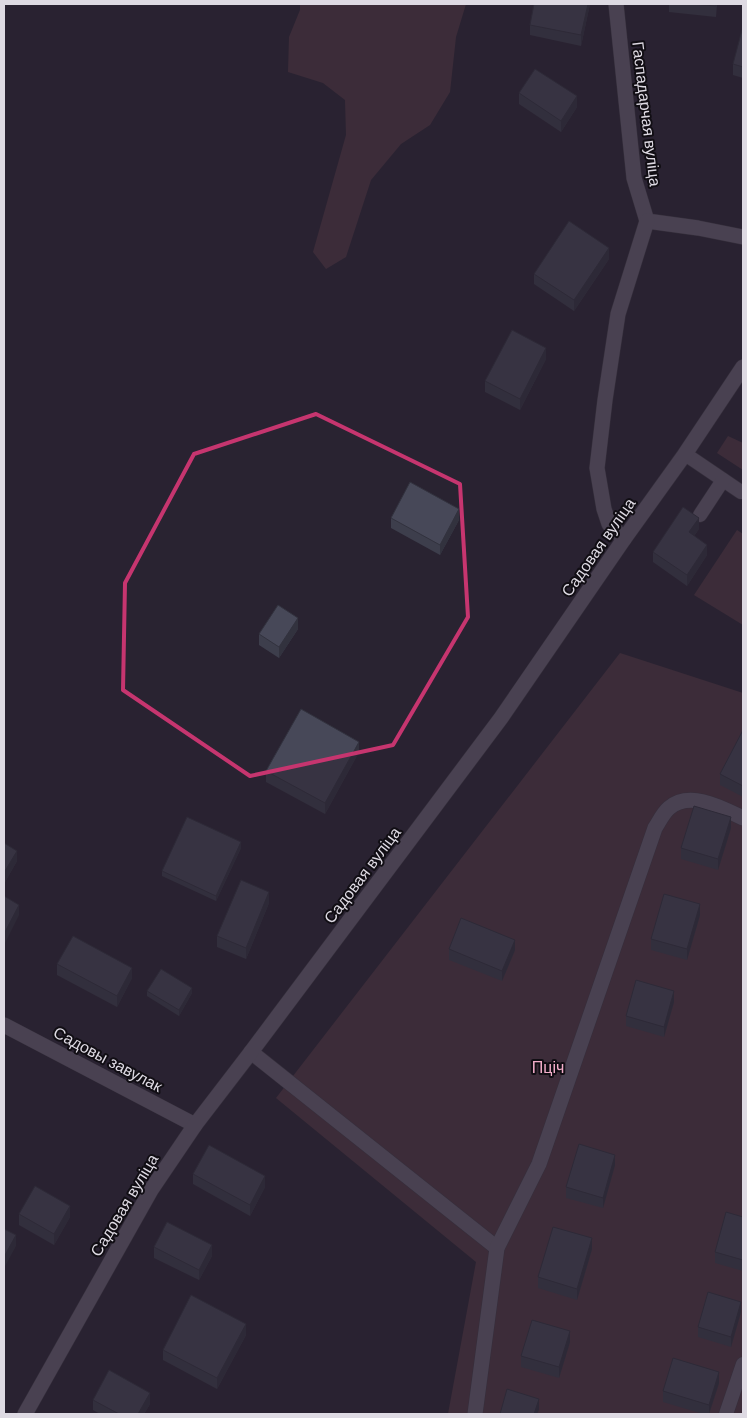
<svg xmlns="http://www.w3.org/2000/svg" width="747" height="1418" viewBox="0 0 747 1418" font-family="'DM Sans',sans-serif">
  <style>
    .green { fill: #533843 }
    .lines { fill: none; stroke-linecap: round; stroke-linejoin: round }
    .service-casing { stroke: #433d49; stroke-width: 15 }
    .minor-casing { stroke: #433d49; stroke-width: 16 }
    .tertiary-casing { stroke: #433d49; stroke-width: 16 }
    .service { stroke: #6f6778; stroke-width: 14 }
    .minor { stroke: #6f6778; stroke-width: 15 }
    .tertiary { stroke: #6f6778; stroke-width: 15 }
    .wall { fill: #3d3e4c }
    .shaded-wall { fill: #32323e }
    .building { fill: #474858; stroke: #32323e }
    .marked { fill: none; stroke: #c6356f; stroke-width: 4; stroke-linejoin: round }
    .labels { text-anchor: middle; stroke-width: 4; stroke-linejoin: round; paint-order: stroke }
    .street-label { font-size: 16px; fill: #dedae3; stroke: #110e14 }
    .park-label { font-size: 16px; fill: #f3aeca; stroke: #110e14 }
  </style>
  <rect width="100%" height="100%" fill="#292331"/>
  <g class="green">
    <polygon points="300,4 466,4 456,37 450,92 430,125 401,144 371,180 346,257 326,269 313,252 346,135 345,100 323,83 288,72 289,37 300,10"/>
    <polygon points="728,436 743,443 743,470 717,453"/>
    <polygon points="737,530 743,534 743,625 694,595"/>
    <polygon points="620,653 743,693 743,1414 448,1414 476,1262 276,1098"/>
  </g>
  <g class="lines">
    <defs>
      <g id="service">
        <polyline points="685,454 741,492"/>
        <polyline points="700,515 723,480"/>
        <polyline points="726,1414 743,1364"/>
      </g>
      <g id="minor">
        <polyline points="616,4 634,178 647,221 698,228 743,237"/>
        <polyline points="624,539 609,524 604,509 597,468 605,400 618,314 647,221"/>
        <polyline points="4,1025 195,1125"/>
        <polyline points="251,1052 497,1248"/>
        <path d="M 475,1414 L 497,1248 L 539,1164 L 655,828 C 659,822 663,813 669,808 C 690,790 722,808 743,818"/>
      </g>
      <polyline id="tertiary" points="25,1414 151,1190 195,1125 251,1052 501,718 624,539 685,454 743,367"/>
    </defs>
    <use href="#service" class="service-casing"/>
    <use href="#minor" class="minor-casing"/>
    <use href="#tertiary" class="tertiary-casing"/>
    <use href="#service" class="service"/>
    <use href="#minor" class="minor"/>
    <use href="#tertiary" class="tertiary"/>
  </g>
  <g class="wall">
    <polygon points="590,4 581,46 530,35 530,25"/>
    <polygon points="669,4 717,4 716,17 669,12"/>
    <polygon points="743,30 743,78 733,75 733,64"/>
    <polygon points="519,93 577,107 561,132 519,104"/>
    <polygon points="609,259 574,311 534,284 534,274"/>
    <polygon points="546,359 520,410 485,392 485,381"/>
    <polygon points="391,518 459,520 440,555 391,528"/>
    <polygon points="699,529 694,536 707,555 687,586 653,562 653,552"/>
    <polygon points="298,629 279,658 259,645 259,634"/>
    <polygon points="743,730 743,797 720,785 720,774"/>
    <polygon points="359,752 325,814 266,782 266,771"/>
    <polygon points="731,828 718,870 681,859 681,848"/>
    <polygon points="4,843 17,861 5,882 4,881"/>
    <polygon points="241,848 216,901 162,876 162,871"/>
    <polygon points="269,903 246,959 217,947 217,936"/>
    <polygon points="700,915 687,960 651,950 651,939"/>
    <polygon points="449,949 515,950 502,981 449,960"/>
    <polygon points="57,964 132,978 117,1007 57,975"/>
    <polygon points="147,991 192,993 179,1016 147,996"/>
    <polygon points="674,1002 664,1037 626,1026 626,1016"/>
    <polygon points="615,1165 603,1208 566,1198 566,1187"/>
    <polygon points="193,1174 265,1187 250,1216 193,1184"/>
    <polygon points="19,1214 70,1217 54,1245 19,1225"/>
    <polygon points="743,1217 743,1271 715,1263 715,1252"/>
    <polygon points="154,1247 212,1256 199,1280 154,1258"/>
    <polygon points="592,1249 577,1300 538,1288 538,1277"/>
    <polygon points="741,1312 731,1347 698,1337 698,1327"/>
    <polygon points="246,1335 217,1389 163,1360 163,1350"/>
    <polygon points="570,1342 559,1378 521,1367 521,1356"/>
    <polygon points="719,1383 709,1414 703,1414 663,1402 663,1391"/>
    <polygon points="93,1400 150,1404 144,1414 100,1414 93,1410"/>
  </g>
  <g class="shaded-wall">
    <polygon points="588,4 590,4 581,46 581,35"/>
    <polygon points="577,96 577,107 561,132 561,121"/>
    <polygon points="609,248 609,259 574,311 574,300"/>
    <polygon points="546,348 546,359 520,410 520,399"/>
    <polygon points="459,509 459,520 440,555 440,545"/>
    <polygon points="699,518 699,529 689,543 689,532"/>
    <polygon points="707,545 707,555 687,586 687,575"/>
    <polygon points="298,618 298,629 279,658 279,647"/>
    <polygon points="359,742 359,752 325,814 325,803"/>
    <polygon points="731,817 731,828 718,870 718,859"/>
    <polygon points="241,842 241,848 216,901 216,896"/>
    <polygon points="17,851 17,861 5,882 5,871"/>
    <polygon points="269,892 269,903 246,959 246,948"/>
    <polygon points="700,904 700,915 687,960 687,949"/>
    <polygon points="19,905 19,915 4,945 4,934"/>
    <polygon points="515,940 515,950 502,981 502,971"/>
    <polygon points="132,968 132,978 117,1007 117,996"/>
    <polygon points="192,988 192,993 179,1016 179,1010"/>
    <polygon points="674,991 674,1002 664,1037 664,1027"/>
    <polygon points="615,1155 615,1165 603,1208 603,1198"/>
    <polygon points="265,1176 265,1187 250,1216 250,1205"/>
    <polygon points="70,1206 70,1217 54,1245 54,1234"/>
    <polygon points="16,1235 16,1246 4,1268 4,1257"/>
    <polygon points="592,1238 592,1249 577,1300 577,1289"/>
    <polygon points="212,1245 212,1256 199,1280 199,1270"/>
    <polygon points="741,1302 741,1312 731,1347 731,1337"/>
    <polygon points="246,1324 246,1335 217,1389 217,1378"/>
    <polygon points="570,1331 570,1342 559,1378 559,1367"/>
    <polygon points="719,1372 719,1383 709,1414 709,1405"/>
    <polygon points="150,1393 150,1404 144,1414 138,1414"/>
    <polygon points="539,1399 539,1410 537,1414 534,1414"/>
  </g>
  <g class="building">
    <polygon points="534,4 588,4 581,35 530,25"/>
    <polygon points="691,4 716,4 716,6"/>
    <polygon points="742,30 743,30 743,67 733,64"/>
    <polygon points="535,69 577,96 561,121 519,93"/>
    <polygon points="569,221 609,248 574,300 534,274"/>
    <polygon points="512,330 546,348 520,399 485,381"/>
    <polygon points="410,482 459,509 440,545 391,518"/>
    <polygon points="683,507 699,518 689,532 707,545 687,575 653,552"/>
    <polygon points="278,605 298,618 279,647 259,634"/>
    <polygon points="301,709 359,742 325,803 266,771"/>
    <polygon points="743,730 743,786 720,774"/>
    <polygon points="694,806 731,817 718,859 681,848"/>
    <polygon points="187,817 241,842 216,896 162,871"/>
    <polygon points="4,843 17,851 5,871 4,870"/>
    <polygon points="241,880 269,892 246,948 217,936"/>
    <polygon points="664,894 700,904 687,949 651,939"/>
    <polygon points="4,896 19,905 4,934"/>
    <polygon points="461,918 515,940 502,971 449,949"/>
    <polygon points="73,936 132,968 117,996 57,964"/>
    <polygon points="161,969 192,988 179,1010 147,991"/>
    <polygon points="636,980 674,991 664,1027 626,1016"/>
    <polygon points="579,1144 615,1155 603,1198 566,1187"/>
    <polygon points="209,1145 265,1176 250,1205 193,1174"/>
    <polygon points="35,1186 70,1206 54,1234 19,1214"/>
    <polygon points="726,1212 743,1217 743,1260 715,1252"/>
    <polygon points="167,1222 212,1245 199,1270 154,1247"/>
    <polygon points="553,1227 592,1238 577,1289 538,1277"/>
    <polygon points="4,1229 16,1235 4,1257"/>
    <polygon points="708,1292 741,1302 731,1337 698,1327"/>
    <polygon points="191,1295 246,1324 217,1378 163,1350"/>
    <polygon points="532,1320 570,1331 559,1367 521,1356"/>
    <polygon points="673,1358 719,1372 709,1405 663,1391"/>
    <polygon points="109,1370 150,1393 138,1414 119,1414 93,1400"/>
    <polygon points="507,1389 539,1399 534,1414 500,1414"/>
  </g>
  <path d="M0 0H747V1418H0ZM 316,414 L 460,484 L 468,617 L 393,745 L 250,776 L 123,690 L 125,583 L 194,454 Z" fill="#292331" fill-opacity=".55" fill-rule="evenodd"/>
  <path class="marked" d="M 316,414 L 460,484 L 468,617 L 393,745 L 250,776 L 123,690 L 125,583 L 194,454 Z"/>
  <g class="labels">
    <g class="street-label">
      <text transform="translate(647 114) rotate(83)" y="6">Гаспадарчая вуліца</text>
      <text transform="translate(598 547) rotate(-55)" y="6">Садовая вуліца</text>
      <text transform="translate(362 875) rotate(-53)" y="6">Садовая вуліца</text>
      <text transform="translate(108 1059) rotate(28)" y="6">Садовы завулак</text>
      <text transform="translate(124 1205) rotate(-59)" y="6">Садовая вуліца</text>
    </g>
    <g class="park-label">
      <text x="548" y="1073">Пціч</text>
    </g>
  </g>
  <rect width="747" height="1418" fill="none" stroke="#dedae3" stroke-width="10"/>
</svg>
